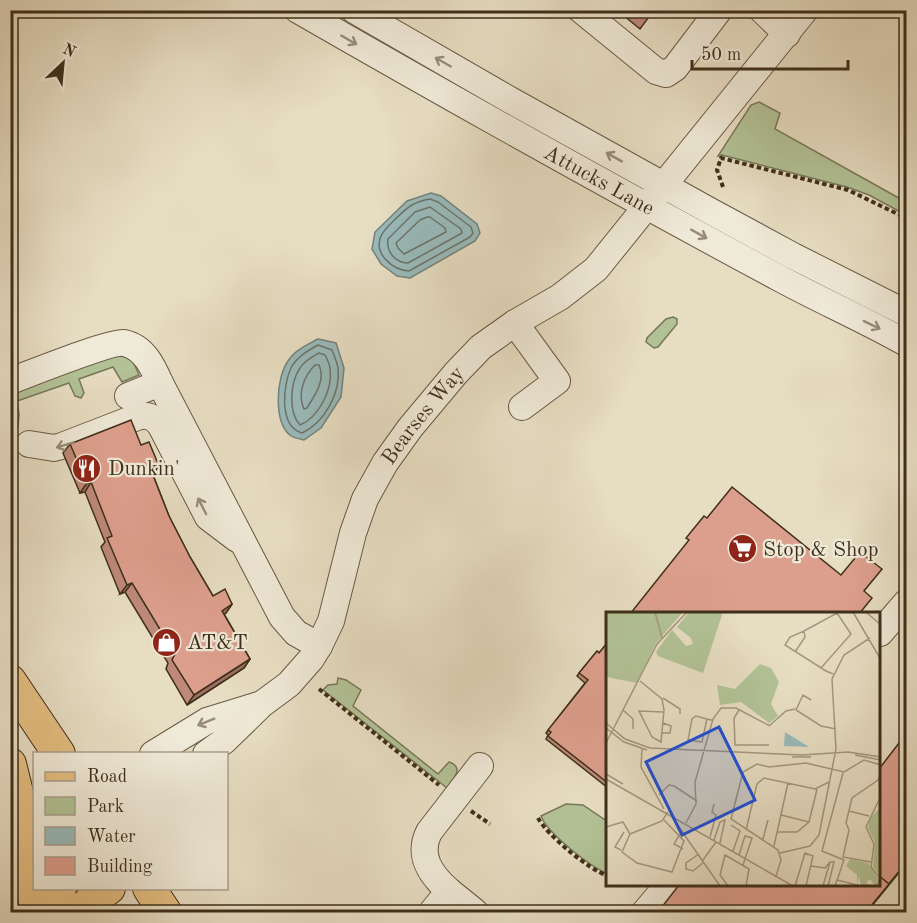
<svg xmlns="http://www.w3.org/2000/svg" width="917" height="923" viewBox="0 0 917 923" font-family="'Old Standard TT',serif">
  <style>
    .green { fill: #b2c296; stroke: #787858; stroke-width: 1.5 }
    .water { fill: #99babb; stroke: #75827b; stroke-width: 1.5 }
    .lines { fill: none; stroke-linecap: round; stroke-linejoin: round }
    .shore { stroke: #6c746a; stroke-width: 1.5 }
    .minor-casing { stroke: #695a44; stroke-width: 28 }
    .major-casing { stroke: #3f2f1a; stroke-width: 34 }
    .path { stroke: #3f2f1a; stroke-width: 4; stroke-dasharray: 4.5 3; stroke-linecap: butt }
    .minor { stroke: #efe9d7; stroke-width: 26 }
    .major { stroke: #e4be81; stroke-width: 32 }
    .wall { fill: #be8979; stroke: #3f2f1a; stroke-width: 1.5 }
    .shaded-wall { fill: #9b6f63; stroke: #3f2f1a; stroke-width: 1.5 }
    .building { fill: #dd9f8d; stroke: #3f2f1a; stroke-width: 1.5 }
    .oneway { stroke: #978c78 }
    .labels { text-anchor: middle; stroke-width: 4.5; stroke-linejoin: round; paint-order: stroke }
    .street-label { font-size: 21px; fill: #3f2f1a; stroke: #efe9d7 }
    .poi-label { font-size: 21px; fill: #3f2f1a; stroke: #efe9d7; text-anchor: start }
    .inset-road { fill: none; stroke: #a4977f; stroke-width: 1.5 }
    .view { fill: #1d4ed8; fill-opacity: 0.15; stroke: #1d4ed8; stroke-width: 3 }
    .inset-edge { fill: none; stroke: #3f2f1a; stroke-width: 3 }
  </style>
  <rect width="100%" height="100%" fill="#e7ddc2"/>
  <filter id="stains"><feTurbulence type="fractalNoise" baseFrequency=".00333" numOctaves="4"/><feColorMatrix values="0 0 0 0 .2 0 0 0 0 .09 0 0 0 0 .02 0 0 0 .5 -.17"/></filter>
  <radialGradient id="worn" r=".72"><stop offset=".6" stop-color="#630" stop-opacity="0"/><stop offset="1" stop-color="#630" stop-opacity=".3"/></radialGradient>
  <g class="green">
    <polygon points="759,102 780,113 775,129 906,202 906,215 869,195 847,187 722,155 718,156 751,105"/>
    <polygon points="673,317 677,319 677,324 658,347 654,348 646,342 647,338 666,319"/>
    <polygon points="120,353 132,359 139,375 122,382 113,367 79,379 84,393 81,398 75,396 69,383 17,401 19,414 18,428 11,435 11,393"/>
    <path d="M 338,678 L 346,680 L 361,690 L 353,706 L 438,774 L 449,762 C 465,767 453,780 447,788 L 323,690 L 328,685 L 337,684 Z"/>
    <path d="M 566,804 L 583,805 L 608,822 L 608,874 C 591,867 547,833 541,816 Z"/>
  </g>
  <g class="water">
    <polygon points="431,193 441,196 477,224 480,233 475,241 410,278 397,276 381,264 372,249 375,232 407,201"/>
    <path d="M 318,339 L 336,343 L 344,368 L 341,397 L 321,428 L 304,440 C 300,439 294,438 291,436 C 273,422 276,378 288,361 C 295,350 307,345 318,339 Z"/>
  </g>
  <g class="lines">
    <g class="shore">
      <path d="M 430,199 L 438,202 L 471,227 L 473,233 L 470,237 L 409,271 C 393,270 373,254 381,236 C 383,230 405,209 412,205 C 417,202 424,200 430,199 Z"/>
      <path d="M 430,207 L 461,229 L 462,233 L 408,263 C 395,263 386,251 388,239 L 415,212 Z"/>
      <polygon points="427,217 430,217 445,228 446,232 404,254 398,248 396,243 420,220"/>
      <path d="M 318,345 L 332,350 C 334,355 337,362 338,368 C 341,393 324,423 302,433 C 278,426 283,383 292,366 C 298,356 309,350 318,345 Z"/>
      <path d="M 319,353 L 325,355 C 327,359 330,364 330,369 C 333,389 319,417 300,425 C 288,412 290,383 300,368 C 304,361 312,357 319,353 Z"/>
      <path d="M 315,365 L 319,365 C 326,380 315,395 307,408 L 304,409 C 297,394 304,376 315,365 Z"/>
    </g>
    <defs>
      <g id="minor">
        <path id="s1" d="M 298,10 C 458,102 619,192 781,279 C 822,301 865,320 906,343"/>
        <polyline points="354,10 510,100 710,211 793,256 906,313"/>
        <polyline points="581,10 656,71 666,74 675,68 719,10"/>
        <polyline points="762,10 787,34"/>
        <polyline points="515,323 557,381 522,407"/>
        <path d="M 10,381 C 29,374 111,341 124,343 C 144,347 153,367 160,383 L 128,396"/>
        <polyline points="160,383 282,617 296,633 319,646"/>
        <path d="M 29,444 L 54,448 L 62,446 L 137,417 C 147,414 155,417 161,426 L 208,517 L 237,539"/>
        <polyline points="880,633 906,603"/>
        <polyline points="153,754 207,721 259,705"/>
        <path id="s2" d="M 206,754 L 224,741 L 262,704 L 289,684 L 311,659 L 319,646 L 331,621 L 353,533 L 365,499 L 385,463 L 410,428 L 456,373 L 481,347 L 515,323 L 560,297 L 596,269 L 805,10"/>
        <polyline points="449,891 475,912"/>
        <path d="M 432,912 L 449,891 C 431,875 417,856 429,832 L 480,766"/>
        <polyline points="645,912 667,886"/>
      </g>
      <g id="major">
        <polyline points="10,681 59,754"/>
        <polyline points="10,764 24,821 36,912"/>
        <polyline points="149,888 165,912"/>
        <polyline points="56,912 60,888"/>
        <polyline points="79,912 91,901 109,888"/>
      </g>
    </defs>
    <use href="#minor" class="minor-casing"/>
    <use href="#major" class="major-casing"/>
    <g class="path">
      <polyline points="723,187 717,170 721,158 848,190 906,218"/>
      <polyline points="319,689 439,785"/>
      <polyline points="471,811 490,824"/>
      <path d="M 538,818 C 548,836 588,869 608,876"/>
    </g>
    <use href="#minor" class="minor"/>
    <use href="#major" class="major"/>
  </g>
  <g class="wall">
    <polygon points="617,10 654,10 640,29"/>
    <polygon points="70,444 153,475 169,516 190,557 213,596 232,604 226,613 224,614 250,659 244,668 187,705 166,669 168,663 125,592 120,594 101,547 105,542 85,492 80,493 63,453"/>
    <polygon points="608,642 608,788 546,739 548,735 546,733 585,683 577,676 597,651 599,653"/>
  </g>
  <g class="shaded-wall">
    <polygon points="159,466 152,476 151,470"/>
    <polygon points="91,482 85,492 80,493 87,483"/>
    <polygon points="132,583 125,592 120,594 127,585"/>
    <polygon points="232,604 226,613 215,620 222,611"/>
    <polygon points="250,659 244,668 187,705 194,695"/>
    <polygon points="906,863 906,864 867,912 866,912"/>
  </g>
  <g class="building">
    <polygon points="641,10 653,10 648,17"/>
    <polygon points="131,420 141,445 149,442 159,466 151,470 169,516 190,557 213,596 225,589 232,604 222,611 250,659 194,695 172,660 175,654 132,583 127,585 107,538 112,536 91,482 87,483 70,444"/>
    <polygon points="732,487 841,575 860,552 882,569 864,591 872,598 859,614 630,614 689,540 686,538 704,516 707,518"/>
    <polygon points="608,642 608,783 548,736 551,732 548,730 588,680 579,673 597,651 599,653"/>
    <polygon points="906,734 906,863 887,886 889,884 879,876 879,769"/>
    <polygon points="879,876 889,884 866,912 658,912 679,885 879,885"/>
  </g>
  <defs><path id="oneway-shaft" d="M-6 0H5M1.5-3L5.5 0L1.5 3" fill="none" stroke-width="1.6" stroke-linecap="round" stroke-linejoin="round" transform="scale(1.5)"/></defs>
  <g class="oneway">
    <use href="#oneway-shaft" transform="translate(349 40) rotate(30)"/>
    <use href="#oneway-shaft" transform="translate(443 62) rotate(-150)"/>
    <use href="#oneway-shaft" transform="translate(614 157) rotate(-151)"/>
    <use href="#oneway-shaft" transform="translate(699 234) rotate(29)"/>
    <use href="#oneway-shaft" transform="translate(872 325) rotate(26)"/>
    <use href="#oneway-shaft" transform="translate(65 445) rotate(163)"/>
    <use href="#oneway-shaft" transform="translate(202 506) rotate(-117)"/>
    <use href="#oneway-shaft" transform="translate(206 722) rotate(158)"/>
  </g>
  <defs>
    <symbol id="restaurant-disc" viewBox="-11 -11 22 22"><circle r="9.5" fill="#8f2418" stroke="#efe9d7"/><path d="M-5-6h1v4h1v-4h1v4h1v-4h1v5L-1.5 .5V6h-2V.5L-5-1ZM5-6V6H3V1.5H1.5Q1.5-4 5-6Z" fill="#fff"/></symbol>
    <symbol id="supermarket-disc" viewBox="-11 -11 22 22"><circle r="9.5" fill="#8f2418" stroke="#efe9d7"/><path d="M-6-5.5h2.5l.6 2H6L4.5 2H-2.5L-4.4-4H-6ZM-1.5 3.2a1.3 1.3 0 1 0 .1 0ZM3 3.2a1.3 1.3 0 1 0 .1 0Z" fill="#fff"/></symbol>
    <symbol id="shop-disc" viewBox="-11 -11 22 22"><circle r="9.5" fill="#8f2418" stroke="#efe9d7"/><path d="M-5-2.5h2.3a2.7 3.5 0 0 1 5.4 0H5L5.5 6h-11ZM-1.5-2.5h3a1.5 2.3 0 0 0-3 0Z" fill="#fff"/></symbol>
  </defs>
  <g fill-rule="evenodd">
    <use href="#restaurant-disc" x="70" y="452" width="33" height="33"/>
    <use href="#supermarket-disc" x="726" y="532" width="33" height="33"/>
    <use href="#shop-disc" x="150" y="626" width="33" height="33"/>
  </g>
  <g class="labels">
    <g class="street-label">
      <text dy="7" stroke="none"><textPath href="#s1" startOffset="346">Attucks Lane</textPath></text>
      <text dy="7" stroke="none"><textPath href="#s2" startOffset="414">Bearses Way</textPath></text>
    </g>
    <g class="poi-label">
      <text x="108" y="475">Dunkin'</text>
      <text x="763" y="556">Stop &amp; Shop</text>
      <text x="187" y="649">AT&amp;T</text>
    </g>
  </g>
  <g transform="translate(606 612)">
    <rect width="274" height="274" fill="#e7ddc2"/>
    <path d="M 0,0 L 77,0 L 50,31 L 31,71 L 0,65 ZM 83,0 L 117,0 L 97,61 L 52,44 L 50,40 L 66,18 L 80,34 L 87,32 L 85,26 L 71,15 ZM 154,52 L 165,56 L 173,70 L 165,92 L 172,104 L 163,111 L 135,90 L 114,93 L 111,73 L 129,77 ZM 274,196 L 274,264 L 267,255 L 269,230 L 262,216 L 264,206 ZM 244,247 L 262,251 L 272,266 L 269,274 L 264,267 L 260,271 L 264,274 L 255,273 L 253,265 L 251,272 L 251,263 L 240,254 L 233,267 Z" fill="#b2c296"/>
    <path d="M 179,120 L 203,135 L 178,134 Z" fill="#99babb"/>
    <path class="inset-road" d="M 49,0 L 56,26M 247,0 L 275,48M 261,1 L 275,13M 198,19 L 231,1 L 245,22 L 215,56M 189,40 L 199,25 L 198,19 L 184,25 L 179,33 L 220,59 L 227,62M 34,69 L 56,87 L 58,98 L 55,130 L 46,125 L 33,99 L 57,100M 57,86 L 74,97 L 74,102M 205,88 L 197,83 L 190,98 L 215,114 L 230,117M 17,98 L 27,107 L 27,117M 133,98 L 128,106 L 129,133 L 163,133M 101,107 L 96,130 L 82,128 L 86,107 L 90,104 L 101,107 L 105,108 L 107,108M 0,111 L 19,127 L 44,136 L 196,143 L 242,140 L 275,145M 163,114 L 180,99 L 189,97M 0,116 L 18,130 L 41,138M 56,121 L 64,121 L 65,114 L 57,111M 0,131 L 51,32 L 81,0M 36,137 L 35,155 L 58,197M 249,143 L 275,148M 186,145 L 205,145M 0,162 L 17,172M 0,167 L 187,274M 68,174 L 91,189M 53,183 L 63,173 L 68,174M 243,199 L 263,204M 175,203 L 203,210M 66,205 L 114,274M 80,211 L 90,192 L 89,170 L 107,107 L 115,96 L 130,96 L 164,114M 125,213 L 134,219 L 127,239M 0,215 L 17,210 L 24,222 L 56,209 L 62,200M 140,218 L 151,172 L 158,166 L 209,177 L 223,170M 171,220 L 191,220 L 203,210 L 211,177M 24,222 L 16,240 L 31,251 L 66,260 L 78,229 L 58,208M 74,222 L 68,232 L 77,237M 104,225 L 110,203 L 106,200 L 108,192M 157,227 L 162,208M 108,228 L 114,210 L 119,208 L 114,231M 168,234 L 182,171M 15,238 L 9,235 L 18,220M 174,241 L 204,234 L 213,223 L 230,137 L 226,67 L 238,43 L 264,26M 93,242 L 80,251 L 80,257 L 87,259 L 98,250M 133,243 L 139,224 L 146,226 L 137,253M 97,248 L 110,230M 265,250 L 237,245 L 243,218 L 240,211 L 246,186 L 272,168 L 275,159M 205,254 L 219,256 L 224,250M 170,264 L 175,248 L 172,238 L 125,207 L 137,160 L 151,152 L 163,155 L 200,151 L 238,160 L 258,148 L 275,153M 231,268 L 255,274M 122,274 L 114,263 L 119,243 L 143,257 L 140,274M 189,274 L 199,241 L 207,244 L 200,274M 217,274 L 224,250 L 228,250 L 222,274M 229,274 L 238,248 L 216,239 L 237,161M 270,274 L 274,266 L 265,255 L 268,232 L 260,215 L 275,184"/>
    <path class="view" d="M 113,115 L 149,188 L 76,223 L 40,150 Z"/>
    <rect width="274" height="274" class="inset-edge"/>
  </g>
  <rect width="917" height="923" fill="none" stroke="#e7ddc2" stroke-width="36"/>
  <rect x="12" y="12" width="893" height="899" fill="none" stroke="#3f2f1a" stroke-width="3"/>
  <rect x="18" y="18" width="881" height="887" fill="none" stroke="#3f2f1a" stroke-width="1.5"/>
  <rect x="33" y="752" width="195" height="138" fill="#efe9d7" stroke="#a99f8b" stroke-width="1.5"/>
  <rect x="45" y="772" width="30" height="9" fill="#e4be81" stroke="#a99f8b" stroke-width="1.5"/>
  <text x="87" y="782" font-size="18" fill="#3f2f1a">Road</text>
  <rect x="45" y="797" width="30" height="18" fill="#b2c296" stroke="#a99f8b" stroke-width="1.5"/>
  <text x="87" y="812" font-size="18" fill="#3f2f1a">Park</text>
  <rect x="45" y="827" width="30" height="18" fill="#99babb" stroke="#a99f8b" stroke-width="1.5"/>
  <text x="87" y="842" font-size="18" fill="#3f2f1a">Water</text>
  <rect x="45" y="857" width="30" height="18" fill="#dd9f8d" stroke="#a99f8b" stroke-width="1.5"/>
  <text x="87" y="872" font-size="18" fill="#3f2f1a">Building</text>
  <g transform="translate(63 63) rotate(26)" stroke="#efe9d7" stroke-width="4.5" paint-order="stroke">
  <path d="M0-4.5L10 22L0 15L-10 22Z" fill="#3f2f1a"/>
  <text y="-9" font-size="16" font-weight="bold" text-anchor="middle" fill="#3f2f1a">N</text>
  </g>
  <path d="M692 60v9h156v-9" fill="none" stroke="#3f2f1a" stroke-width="3"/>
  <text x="701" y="60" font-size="18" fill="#3f2f1a" stroke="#efe9d7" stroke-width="4.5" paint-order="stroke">50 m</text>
  <rect width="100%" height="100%" filter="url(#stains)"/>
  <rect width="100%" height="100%" fill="url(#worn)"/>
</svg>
